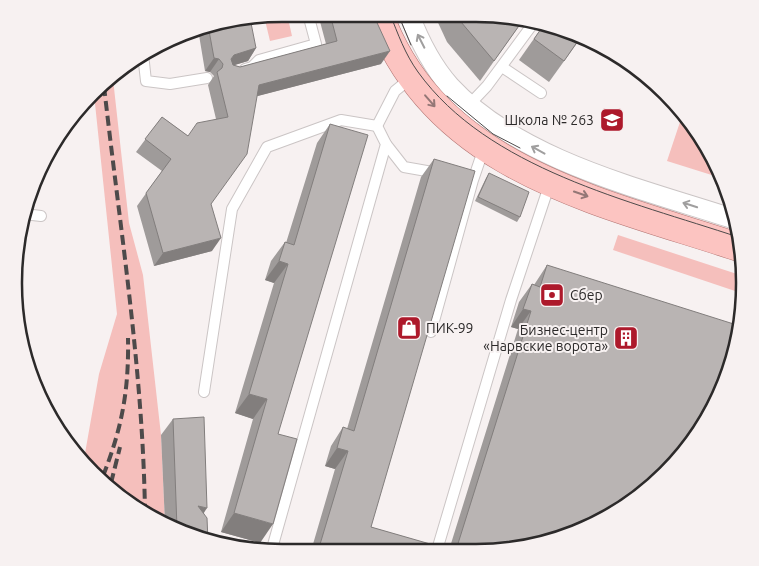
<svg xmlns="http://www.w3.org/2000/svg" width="759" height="566" viewBox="0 0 759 566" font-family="Ubuntu,sans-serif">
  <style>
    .green { fill: #f5bfbc }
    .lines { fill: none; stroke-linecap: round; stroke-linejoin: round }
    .lane-casing { stroke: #cbc5c5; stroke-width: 12 }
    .street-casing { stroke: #cbc5c5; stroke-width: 21 }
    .primary-casing { stroke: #b27472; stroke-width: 29 }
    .lane { stroke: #fff; stroke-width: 10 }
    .street { stroke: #fff; stroke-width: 19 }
    .primary { stroke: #fcc4c1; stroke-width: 28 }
    .tram { stroke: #4d4a4a; stroke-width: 1 }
    .rail { stroke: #4d4a4a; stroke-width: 4; stroke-dasharray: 10 5; stroke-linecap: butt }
    .wall { fill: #9f9b9a }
    .shaded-wall { fill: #827e7d }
    .building { fill: #b9b4b3; stroke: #827e7d }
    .oneway { stroke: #a09f9f }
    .oneway2 { stroke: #947776 }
    .labels { text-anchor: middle; stroke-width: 4; stroke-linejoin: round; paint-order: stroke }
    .poi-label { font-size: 14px; fill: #2c2a2a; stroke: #f7f1f1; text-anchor: end }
    .rim { fill: none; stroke: #2c2a2a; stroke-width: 2.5 }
  </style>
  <rect width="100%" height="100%" fill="#f7f1f1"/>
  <g class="green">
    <polygon points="287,14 292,36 270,41 264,16"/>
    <polygon points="113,79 129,223 143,275 161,435 165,523 149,516 84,459 99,374 117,314 94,94"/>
    <polygon points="683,113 690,119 718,177 667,161"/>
    <polygon points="618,235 740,275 741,293 613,250"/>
  </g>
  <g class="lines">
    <defs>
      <g id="lane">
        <polyline points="143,54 146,81 170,84 207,78"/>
        <polyline points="502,67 541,93"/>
        <polyline points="245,69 252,67 259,60 316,44 308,14"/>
        <polyline points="469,105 487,86 535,21"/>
        <polyline points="377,126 395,91 411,78"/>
        <polyline points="386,144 404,167 438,173"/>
        <polyline points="24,214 41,216"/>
        <polyline points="431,332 473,180 484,148"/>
        <polyline points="204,392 232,209 267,147 341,120 377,126"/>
        <polyline points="437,550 511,300 550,183"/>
        <polyline points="271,552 386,144 377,126"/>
      </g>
      <path id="street" d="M 409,14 C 419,40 431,65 450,86 C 519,161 643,189 737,220"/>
      <path id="primary" d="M 379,14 C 435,169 599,201 738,247"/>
    </defs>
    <use href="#lane" class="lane-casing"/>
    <use href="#street" class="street-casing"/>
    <use href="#primary" class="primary-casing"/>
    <use href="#lane" class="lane"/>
    <use href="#street" class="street"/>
    <use href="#primary" class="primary"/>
    <g class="tram">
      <path d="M 390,14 C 398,34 405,54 418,72 C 488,169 630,201 738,237"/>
      <polyline points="398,14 411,45"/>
      <polyline points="447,96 493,134 520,148"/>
    </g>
    <g class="rail">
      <path d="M 104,86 C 120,229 143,370 145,513"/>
      <path d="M 103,476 C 122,428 129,390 128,338"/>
      <polyline points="111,483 120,447"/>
    </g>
  </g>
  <g class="wall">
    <polygon points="318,14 373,14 381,64 257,96 211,204 212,251 154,266 137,206 162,171 136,152 162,117 188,136 216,119 208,85 214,76 210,72 205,71 198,29 213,23 256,48 248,61 234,65 240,67 326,44"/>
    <polygon points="434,14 493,14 521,23 480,81 447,42"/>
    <polygon points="545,23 580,39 549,82 519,60"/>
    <polygon points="330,124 278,434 260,543 221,532 253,419 235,413 274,283 265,280 271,261 285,242 286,243 317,143"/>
    <polygon points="434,159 371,527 449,550 518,329 511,327 519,302 532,284 534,285 547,265 511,550 311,551 335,469 325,466 331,446 343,427 347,429 421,177"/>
    <polygon points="489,173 520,217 517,222 475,201 486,178"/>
    <polygon points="173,419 204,513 208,541 165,523 161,435"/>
  </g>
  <g class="shaded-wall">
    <polygon points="256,48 248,61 225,68 234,55"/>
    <polygon points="390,51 381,64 250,98 259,85"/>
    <polygon points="214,58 219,59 210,72 205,71"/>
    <polygon points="221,238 212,251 154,266 163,253"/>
    <polygon points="279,261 288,264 274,283 265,280"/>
    <polygon points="523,309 531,311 518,329 511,327"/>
    <polygon points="249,394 267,399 253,419 235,413"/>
    <polygon points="337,448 348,451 335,469 325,466"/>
    <polygon points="198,506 207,508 196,525"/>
    <polygon points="234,513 273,524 260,543 221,532"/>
  </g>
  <g class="building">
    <polygon points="330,14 373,14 390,51 259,85 247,154 211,204 221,238 163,253 146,193 171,159 145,139 162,117 188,136 197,123 228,117 217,72 222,68 223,64 219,59 214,58 208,25 213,23 250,18 256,48 234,55 231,59 233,65 240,67 337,41"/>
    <polygon points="457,14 493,14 517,18 521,23 494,61 461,22"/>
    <polygon points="545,23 580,38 564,61 534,39"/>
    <polygon points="330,124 368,135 278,434 297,439 273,524 234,513 267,399 249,394 288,264 279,261 285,242 294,245"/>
    <polygon points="434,159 475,171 371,527 451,550 318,551 348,451 337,448 343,427 354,431"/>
    <polygon points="489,173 529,192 520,217 478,197"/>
    <polygon points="547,265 740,326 709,418 640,497 579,532 511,550 456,550 531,311 523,309 532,284 540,287"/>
    <polygon points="204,417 207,508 198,506 207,518 208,541 177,528 173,419"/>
    <polygon points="225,540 231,546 224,545"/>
  </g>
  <defs><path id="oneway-shaft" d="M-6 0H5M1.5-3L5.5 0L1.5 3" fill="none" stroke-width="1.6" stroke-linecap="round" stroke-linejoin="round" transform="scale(1.25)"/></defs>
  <g class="oneway">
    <use href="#oneway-shaft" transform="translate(421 41) rotate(-117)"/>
    <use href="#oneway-shaft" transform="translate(538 150) rotate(-151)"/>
    <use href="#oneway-shaft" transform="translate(690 205) rotate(-162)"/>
  </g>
  <g class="oneway2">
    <use href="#oneway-shaft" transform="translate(430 101) rotate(49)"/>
    <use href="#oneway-shaft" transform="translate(581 194) rotate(19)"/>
  </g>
  <defs>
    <symbol id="school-square" viewBox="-11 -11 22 22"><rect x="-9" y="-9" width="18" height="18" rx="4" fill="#ad192b" stroke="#f7f1f1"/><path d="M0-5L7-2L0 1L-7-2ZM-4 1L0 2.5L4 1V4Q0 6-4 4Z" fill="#fff"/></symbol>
    <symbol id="bank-square" viewBox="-11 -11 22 22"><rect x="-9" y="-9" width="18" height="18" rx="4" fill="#ad192b" stroke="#f7f1f1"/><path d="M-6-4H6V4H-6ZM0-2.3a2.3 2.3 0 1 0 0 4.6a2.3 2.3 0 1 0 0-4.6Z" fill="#fff"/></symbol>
    <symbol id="shop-square" viewBox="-11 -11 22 22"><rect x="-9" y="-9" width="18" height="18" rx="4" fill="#ad192b" stroke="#f7f1f1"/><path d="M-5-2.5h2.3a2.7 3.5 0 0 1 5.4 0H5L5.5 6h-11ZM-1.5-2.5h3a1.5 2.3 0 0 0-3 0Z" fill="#fff"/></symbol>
    <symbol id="building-square" viewBox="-11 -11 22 22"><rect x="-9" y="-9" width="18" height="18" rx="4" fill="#ad192b" stroke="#f7f1f1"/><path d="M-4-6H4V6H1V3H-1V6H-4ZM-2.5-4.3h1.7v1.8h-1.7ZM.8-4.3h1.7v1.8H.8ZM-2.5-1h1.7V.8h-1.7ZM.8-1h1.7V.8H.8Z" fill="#fff"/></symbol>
  </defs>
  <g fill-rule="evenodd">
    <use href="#school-square" x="598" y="106" width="28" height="28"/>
    <use href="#bank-square" x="538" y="281" width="28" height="28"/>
    <use href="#shop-square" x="395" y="314" width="28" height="28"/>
    <use href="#building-square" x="612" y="324" width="28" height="28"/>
  </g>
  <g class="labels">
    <g class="poi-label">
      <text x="594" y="125">Школа № 263</text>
      <text x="570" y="300" text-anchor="start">Сбер</text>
      <text x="426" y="333" text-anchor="start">ПИК-99</text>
      <text x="608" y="335">Бизнес-центр<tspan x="608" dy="16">«Нарвские ворота»</tspan></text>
    </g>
  </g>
  <path d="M0 0H759V566H0ZM282 22H476A260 260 0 0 1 736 282V284A260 260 0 0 1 476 544H282A260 260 0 0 1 22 284V282A260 260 0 0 1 282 22Z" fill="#f7f1f1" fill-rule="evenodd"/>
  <path class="rim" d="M282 22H476A260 260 0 0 1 736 282V284A260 260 0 0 1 476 544H282A260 260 0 0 1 22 284V282A260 260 0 0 1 282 22Z"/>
</svg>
